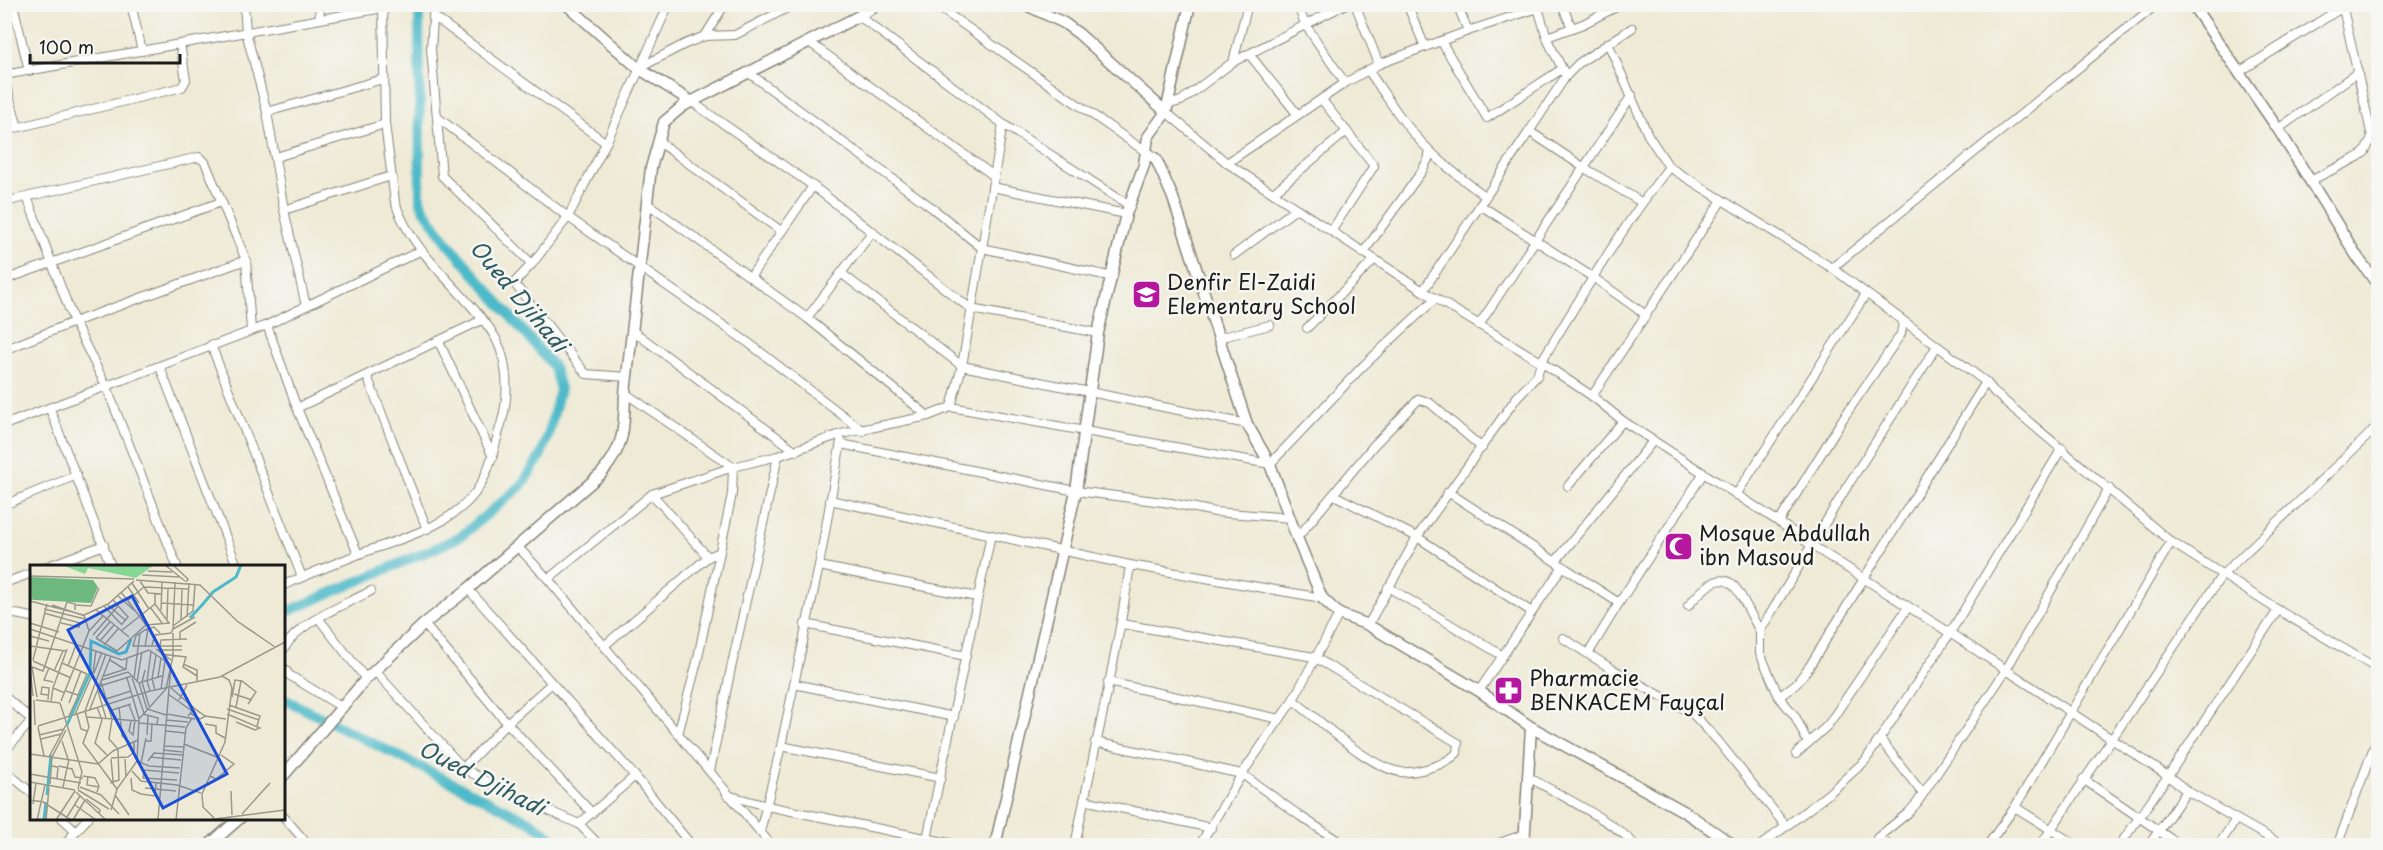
<svg xmlns="http://www.w3.org/2000/svg" width="2383" height="850" viewBox="0 0 2383 850" font-family="'Playpen Sans',sans-serif">
  <style>
    .lines { fill: none; stroke-linecap: round; stroke-linejoin: round }
    .canal { stroke: #4ebac9; stroke-width: 10 }
    .minor-casing { stroke: #858378; stroke-width: 10 }
    .tertiary-casing { stroke: #858378; stroke-width: 13 }
    .minor { stroke: #fff; stroke-width: 8 }
    .tertiary { stroke: #fff; stroke-width: 10 }
    .labels { text-anchor: middle; stroke-width: 5; stroke-linejoin: round; paint-order: stroke }
    .poi-label { font-size: 21px; fill: #1c1c1c; stroke: #f6f6f2; text-anchor: start }
    .water-label { font-size: 22px; font-style: italic; fill: #305b61; stroke: #f6f6f2 }
    .inset-river { fill: none; stroke: #4ebac9; stroke-width: 3 }
    .inset-road { fill: none; stroke: #9a988b; stroke-width: 1.5 }
    .view { fill: #1d4ed8; fill-opacity: 0.15; stroke: #1d4ed8; stroke-width: 3 }
    .inset-edge { fill: none; stroke: #1c1c1c; stroke-width: 3 }
  </style>
  <rect width="100%" height="100%" fill="#f6f6f2"/>
  <filter id="ink" filterUnits="userSpaceOnUse"><feTurbulence type="fractalNoise" baseFrequency=".0167" numOctaves="2"/><feDisplacementMap in="SourceGraphic" scale="12" xChannelSelector="R" yChannelSelector="G"/><feConvolveMatrix kernelMatrix="1 2 1 2 8 2 1 2 1" color-interpolation-filters="sRGB"/></filter>
  <filter id="wash" filterUnits="userSpaceOnUse"><feTurbulence type="fractalNoise" baseFrequency=".008" numOctaves="4" result="noise"/><feDisplacementMap in="SourceGraphic" scale="24" xChannelSelector="R" yChannelSelector="G"/><feGaussianBlur stdDeviation="1.35" result="paint"/><feColorMatrix in="noise" values="0 0 0 0 0 0 0 0 0 0 0 0 0 0 0 0 0 1.4 0 .05"/><feComposite in="paint" operator="in"/></filter>
  <g filter="url(#wash)">
    <rect width="100%" height="100%" fill="#eeead5"/>
    <g class="lines">
      <g class="canal">
        <polyline points="284,613 438,547 461,536 521,486 540,457 548,436 560,389 554,367 447,242 424,209 420,200 419,4"/>
        <polyline points="284,699 531,822 565,846"/>
      </g>
    </g>
  </g>
  <g filter="url(#ink)">
    <g class="lines">
      <defs>
        <g id="minor">
          <polyline points="13,4 29,71"/>
          <polyline points="131,4 142,51"/>
          <polyline points="244,4 246,32 267,112 284,210 306,306"/>
          <polyline points="319,4 320,19"/>
          <polyline points="434,4 431,49 442,176 532,264 568,217 606,143 669,4"/>
          <polyline points="934,4 1146,152"/>
          <polyline points="1297,4 1305,24 1345,83"/>
          <polyline points="1355,4 1379,64"/>
          <polyline points="1407,4 1425,47"/>
          <polyline points="1457,4 1468,31"/>
          <polyline points="1550,5 1563,7 1572,28"/>
          <polyline points="433,16 606,143"/>
          <polyline points="859,16 1003,124 1130,206"/>
          <polyline points="705,36 725,4"/>
          <polyline points="1547,37 1583,24 1622,4"/>
          <polyline points="1441,41 1487,118 1562,69"/>
          <polyline points="809,42 994,176"/>
          <polyline points="1608,43 1648,135 1669,167 1832,268 1986,382 1995,393 2171,542 2278,610 2378,669"/>
          <polyline points="1249,54 1298,115"/>
          <polyline points="1233,62 1248,4"/>
          <polyline points="639,68 685,44 705,36 735,35 795,4"/>
          <path d="M 1368,70 C 1380,87 1392,106 1405,123 C 1427,152 1456,175 1485,196"/>
          <polyline points="2239,72 2343,7"/>
          <polyline points="749,73 931,207 982,248 1113,277"/>
          <polyline points="4,75 383,8"/>
          <polyline points="4,78 18,127"/>
          <polyline points="1322,100 1374,166 1332,230"/>
          <polyline points="692,102 813,186 971,309 1098,333"/>
          <polyline points="1166,105 1181,101 1233,62 1346,4"/>
          <polyline points="267,112 383,79"/>
          <polyline points="1166,112 1227,163 1423,291 1541,362 1592,396 1623,421 1779,522 1811,545 1950,633 2168,776 2187,791 2284,846"/>
          <polyline points="437,117 568,217 750,344 863,431"/>
          <polyline points="2278,129 2358,72"/>
          <polyline points="4,131 182,87 186,80 180,44"/>
          <polyline points="1529,131 1583,167 1641,202"/>
          <polyline points="658,141 781,231"/>
          <polyline points="276,157 385,124"/>
          <polyline points="1227,163 1345,83 1379,64 1468,31 1538,8 1548,41 1566,76"/>
          <polyline points="2310,181 2358,157 2365,152 2372,137 2342,4"/>
          <polyline points="992,187 1126,214"/>
          <polyline points="1273,193 1347,131"/>
          <polyline points="27,197 74,322 106,386 177,566"/>
          <polyline points="4,202 199,157 205,162 246,260 251,330"/>
          <polyline points="648,204 807,318 928,416"/>
          <polyline points="1480,205 1594,278 1646,315"/>
          <polyline points="284,210 391,176"/>
          <polyline points="1363,253 1422,171 1429,157 1429,150"/>
          <polyline points="1234,255 1296,209"/>
          <polyline points="532,264 514,283 586,374 627,377"/>
          <polyline points="1832,268 2157,4"/>
          <polyline points="841,273 962,366 1247,424"/>
          <polyline points="751,276 813,186"/>
          <polyline points="4,280 221,202"/>
          <polyline points="1423,291 1566,76 1579,63 1632,28"/>
          <polyline points="807,318 873,231"/>
          <polyline points="267,325 297,408 358,554"/>
          <polyline points="1479,325 1632,95"/>
          <polyline points="1307,328 1374,260"/>
          <polyline points="633,331 796,451"/>
          <polyline points="1218,338 1270,325"/>
          <polyline points="439,342 493,457"/>
          <polyline points="211,345 302,577"/>
          <polyline points="4,350 74,322 246,260"/>
          <polyline points="160,367 237,566"/>
          <polyline points="367,376 427,529"/>
          <polyline points="625,393 733,467 732,494 697,662 678,734"/>
          <polyline points="1592,396 1722,200"/>
          <polyline points="951,407 1270,464 1362,367 1436,298"/>
          <polyline points="297,408 482,320"/>
          <polyline points="50,409 111,566"/>
          <polyline points="4,425 267,325 420,251"/>
          <polyline points="841,444 1076,491 1171,503 1215,512 1291,518"/>
          <polyline points="1568,486 1623,421"/>
          <polyline points="1448,492 1619,603 1588,654"/>
          <polyline points="652,494 708,557"/>
          <polyline points="1334,495 1417,537 1532,612"/>
          <polyline points="1736,495 1866,294"/>
          <polyline points="830,500 1130,565 1322,598"/>
          <polyline points="4,505 77,475"/>
          <polyline points="1779,522 1842,420 1901,334 1903,322"/>
          <polyline points="1297,538 1374,445 1419,399 1430,403 1482,448"/>
          <polyline points="517,546 548,579 772,846"/>
          <polyline points="1556,561 1653,441"/>
          <polyline points="48,566 104,545"/>
          <polyline points="819,566 977,597"/>
          <polyline points="548,579 652,494 733,467 778,456"/>
          <polyline points="4,583 32,573"/>
          <path d="M 284,585 C 309,574 334,564 359,554 C 399,539 448,528 475,493 C 491,471 494,446 502,421 C 510,391 508,354 490,329 C 459,286 412,254 395,202 L 385,124 L 383,4"/>
          <polyline points="1388,587 1503,656"/>
          <polyline points="468,589 635,776 692,846"/>
          <polyline points="1619,603 1703,474"/>
          <path d="M 1688,606 C 1731,554 1736,590 1760,631"/>
          <polyline points="4,612 32,617"/>
          <polyline points="319,619 366,679"/>
          <polyline points="424,624 507,723 592,813"/>
          <polyline points="805,624 966,656"/>
          <path d="M 1122,624 L 1314,657 L 1458,743 L 1457,753 C 1449,761 1440,765 1429,768 C 1419,771 1411,773 1401,772 C 1369,768 1320,720 1293,700"/>
          <path d="M 1368,625 L 1417,537 L 1517,397 L 1537,376 L 1541,362 C 1582,296 1621,228 1669,167"/>
          <polyline points="1563,638 1612,669 1692,713 1718,741 1785,825"/>
          <polyline points="604,646 708,557 718,553"/>
          <path d="M 284,649 C 297,622 345,605 371,591"/>
          <polyline points="284,668 289,675 343,708"/>
          <polyline points="375,671 463,768 504,791 579,824 600,846"/>
          <polyline points="1108,682 1280,719"/>
          <polyline points="794,684 954,717"/>
          <polyline points="1479,691 1563,566"/>
          <polyline points="4,696 32,720"/>
          <polyline points="1779,697 1797,683 1809,667 1986,382"/>
          <polyline points="1880,739 1923,794"/>
          <polyline points="1095,742 1242,774 1300,816 1346,846"/>
          <polyline points="1808,743 1795,716 1779,697 1760,653 1760,631 1848,485 1937,346"/>
          <polyline points="781,746 941,778"/>
          <polyline points="4,752 32,720"/>
          <polyline points="1796,754 1828,725 1908,607"/>
          <polyline points="463,768 507,723 552,683"/>
          <polyline points="4,770 32,793"/>
          <polyline points="710,771 730,673 778,456 841,434 928,416 951,407 962,366 1003,124"/>
          <path d="M 1528,777 C 1551,790 1624,827 1635,846"/>
          <polyline points="2083,779 2181,846"/>
          <polyline points="727,795 767,806 964,846"/>
          <polyline points="1084,800 1211,828"/>
          <polyline points="2015,807 2077,846"/>
          <polyline points="284,817 309,846"/>
          <polyline points="62,818 76,831 63,846"/>
          <polyline points="579,824 635,776"/>
          <polyline points="76,831 88,818"/>
          <polyline points="760,832 781,746 819,566 841,441"/>
          <polyline points="927,839 991,535"/>
          <polyline points="4,842 9,846"/>
          <path d="M 1075,846 C 1093,752 1117,659 1130,565"/>
          <polyline points="1199,846 1242,774 1293,700 1339,614"/>
          <polyline points="1491,846 1525,834"/>
          <polyline points="1760,846 1827,795 1865,761 1950,633 2062,448"/>
          <polyline points="1891,846 1877,838 1908,813 1917,803 2006,670 2109,488"/>
          <polyline points="1987,846 2015,807 2171,542"/>
          <polyline points="2040,846 2222,575 2378,426"/>
          <polyline points="2119,846 2168,776 2278,610"/>
          <polyline points="2148,846 2187,791"/>
          <polyline points="2218,846 2236,819"/>
          <polyline points="2337,846 2378,736"/>
        </g>
        <g id="tertiary">
          <polyline points="566,4 638,68 692,102"/>
          <polyline points="1024,4 1064,23 1079,34 1166,112"/>
          <polyline points="2192,4 2278,129 2358,258 2378,285"/>
          <polyline points="1146,152 1156,159 1173,198 1247,424 1270,464 1297,538 1322,598 1339,614 1368,625 1479,691 1531,727 1685,812 1735,846"/>
          <path d="M 284,775 L 366,679 L 424,624 L 468,589 L 601,474 C 625,446 624,429 625,393 L 651,168 L 664,122 L 683,106 L 859,16 L 878,4"/>
          <polyline points="208,846 240,818"/>
          <polyline points="995,846 1076,491 1098,333 1126,214 1144,165 1148,137 1166,112 1190,4"/>
          <polyline points="1524,846 1531,727"/>
        </g>
      </defs>
      <use href="#minor" class="minor-casing"/>
      <use href="#tertiary" class="tertiary-casing"/>
      <use href="#minor" class="minor"/>
      <use href="#tertiary" class="tertiary"/>
    </g>
  </g>
  <defs>
    <symbol id="school-square" viewBox="-11 -11 22 22"><rect x="-9" y="-9" width="18" height="18" rx="4" fill="#b5179e" stroke="#f6f6f2"/><path d="M0-5L7-2L0 1L-7-2ZM-4 1L0 2.5L4 1V4Q0 6-4 4Z" fill="#fff"/></symbol>
    <symbol id="mosque-square" viewBox="-11 -11 22 22"><rect x="-9" y="-9" width="18" height="18" rx="4" fill="#b5179e" stroke="#f6f6f2"/><path d="M3.5-4.9A6 6 0 1 0 3.5 4.9A5 5 0 1 1 3.5-4.9Z" fill="#fff"/></symbol>
    <symbol id="pharmacy-square" viewBox="-11 -11 22 22"><rect x="-9" y="-9" width="18" height="18" rx="4" fill="#b5179e" stroke="#f6f6f2"/><path d="M-2-6h4v4h4v4h-4v4h-4v-4h-4v-4h4Z" fill="#fff"/></symbol>
  </defs>
  <g fill-rule="evenodd">
    <use href="#school-square" x="1130" y="278" width="33" height="33"/>
    <use href="#mosque-square" x="1662" y="530" width="33" height="33"/>
    <use href="#pharmacy-square" x="1492" y="674" width="33" height="33"/>
  </g>
  <g class="labels">
    <g class="poi-label">
      <text x="1167" y="290">Denfir El-Zaidi<tspan x="1167" dy="24">Elementary School</tspan></text>
      <text x="1699" y="541">Mosque Abdullah<tspan x="1699" dy="24">ibn Masoud</tspan></text>
      <text x="1529" y="686">Pharmacie<tspan x="1529" dy="24">BENKACEM Fayçal</tspan></text>
    </g>
    <g class="water-label">
      <text transform="translate(519 296) rotate(50)" y="8">Oued Djihadi</text>
      <text transform="translate(482 778) rotate(27)" y="8">Oued Djihadi</text>
    </g>
  </g>
  <g transform="translate(30 565)">
    <rect width="255" height="255" fill="#eeead5"/>
    <path d="M 0,12 L 63,15 L 68,22 L 61,38 L 4,35 L 0,34 Z" fill="#6db87f"/>
    <path d="M 32,0 L 124,0 L 106,13 L 58,3 L 55,9 Z" fill="#87d796"/>
    <path class="inset-river" d="M 173,39 L 183,27 L 206,12 L 211,0M 160,53 L 173,39M 37,160 L 60,108 L 61,76 L 89,89 L 96,87 L 101,74M 17,230 L 21,190M 14,255 L 16,237"/>
    <path class="inset-road" d="M 135,0 L 155,16M 143,0 L 158,14 L 156,17M 118,6 L 142,7M 112,10 L 149,12M 0,11 L 104,14M 106,15 L 170,20 L 207,56 L 245,82M 110,16 L 118,28 L 132,29M 102,18 L 119,44M 98,22 L 109,38M 115,22 L 158,24M 91,27 L 116,60M 125,29 L 125,39 L 139,58M 88,31 L 105,46M 83,35 L 98,52 L 92,59M 0,36 L 54,50 L 59,66 L 31,136M 97,36 L 114,22M 131,38 L 164,40M 22,40 L 55,51M 46,40 L 61,41 L 69,23M 78,40 L 95,55M 74,41 L 92,60M 120,42 L 132,58M 14,44 L 55,54M 65,44 L 99,72M 131,45 L 132,17M 14,48 L 50,58M 54,50 L 78,39 L 104,16M 157,52 L 159,18M 137,54 L 138,23M 151,55 L 152,24M 0,58 L 29,67M 31,58 L 49,62 L 50,58M 143,61 L 163,46 L 165,20M 0,64 L 92,95 L 119,85 L 141,100 L 128,255M 143,64 L 165,52M 59,66 L 73,51M 91,66 L 125,39M 143,68 L 143,81 L 152,81M 63,70 L 88,41M 0,71 L 19,76M 66,73 L 87,86 L 116,60 L 140,58M 66,73 L 80,57M 150,74 L 150,67 L 166,57M 70,76 L 84,60M 74,80 L 88,64M 122,80 L 125,70 L 141,68 L 143,64 L 145,17M 0,81 L 36,86M 130,81 L 131,75 L 157,74M 115,82 L 118,64M 126,84 L 141,95M 127,85 L 152,85M 131,89 L 156,92 L 153,102 L 167,111M 3,95 L 17,39M 80,95 L 96,105M 3,96 L 41,113M 32,98 L 57,109 L 48,130 L 36,126M 153,99 L 167,105 L 167,116M 38,101 L 46,80M 0,103 L 3,131M 19,103 L 14,115 L 23,117M 115,105 L 112,117 L 119,141M 24,106 L 33,86M 64,108 L 72,87M 74,111 L 96,104 L 97,93M 128,112 L 131,93M 97,113 L 109,154M 102,113 L 114,148M 104,113 L 110,68M 72,115 L 98,107 L 109,118 L 132,111M 71,117 L 82,154 L 79,174 L 88,184 L 89,215 L 80,218M 107,117 L 112,87M 109,118 L 117,144 L 136,150M 70,121 L 102,111M 23,123 L 37,84M 141,123 L 170,148M 131,124 L 135,96M 125,125 L 122,114 L 126,90M 68,126 L 76,153M 120,126 L 117,116 L 121,87M 138,129 L 162,146 L 158,151M 204,129 L 222,135M 7,132 L 2,102 L 13,106 L 37,37 L 45,39 L 45,45M 202,132 L 205,115 L 212,116 L 226,127 L 218,139M 76,134 L 101,126M 4,135 L 5,160M 6,135 L 30,138M 18,135 L 19,123 L 12,122 L 11,129 L 18,130M 149,135 L 158,118M 21,136 L 23,123 L 35,128M 30,138 L 52,207 L 48,224M 39,138 L 51,106M 99,140 L 105,155 L 103,170 L 99,166 L 101,156M 160,140 L 175,151 L 196,154M 199,140 L 230,151 L 227,161M 67,142 L 72,155 L 65,178 L 77,190M 89,142 L 92,171 L 100,178M 206,142 L 211,116M 60,144 L 81,91M 197,144 L 229,155M 55,146 L 59,162 L 53,178 L 87,224M 55,146 L 76,89M 79,146 L 101,139M 160,148 L 170,154 L 176,151M 45,149 L 63,108 L 66,86M 47,149 L 51,164 L 57,166M 113,149 L 128,153 L 127,159M 137,149 L 165,154M 197,149 L 230,163 L 225,165 L 206,157M 39,151 L 49,129M 57,152 L 109,156M 136,155 L 158,157M 109,158 L 155,162M 175,159 L 186,161 L 186,168 L 195,173M 8,161 L 120,126 L 190,112 L 255,77M 8,162 L 14,191M 136,166 L 155,168M 9,170 L 34,164M 117,170 L 118,151M 11,174 L 31,169M 32,176 L 38,194M 116,176 L 121,176 L 122,159M 154,179 L 189,193M 134,181 L 154,182M 133,185 L 152,187M 0,189 L 68,199 L 83,186 L 108,175M 19,192 L 36,160M 120,192 L 151,195M 81,193 L 98,192 L 104,187 L 104,176M 81,194 L 83,216M 95,194 L 96,212M 107,196 L 119,201 L 150,203M 118,196 L 124,188 L 153,190M 111,198 L 116,173M 21,201 L 28,202 L 27,213M 29,201 L 42,204 L 45,212 L 53,213M 102,206 L 111,216 L 147,220 L 171,228M 0,209 L 51,218M 53,211 L 65,213 L 69,221 L 67,227M 58,211 L 57,220 L 69,222M 180,211 L 186,214 L 204,199 L 191,190M 101,213 L 102,225 L 111,229 L 125,231 L 126,218M 147,215 L 113,213 L 114,205 L 149,208M 0,217 L 45,225M 20,219 L 22,192 L 36,165M 33,222 L 39,194M 50,222 L 71,230 L 89,249M 115,223 L 146,226M 48,225 L 79,244M 201,226 L 202,250M 46,227 L 76,255M 85,230 L 99,250M 56,234 L 70,245 L 69,249M 0,235 L 13,237 L 41,255M 3,239 L 6,218M 45,240 L 66,255M 81,245 L 87,224 L 107,196 L 109,154 L 136,124 L 143,91 L 143,81 L 103,81 L 106,71 L 115,65 L 124,62 L 130,68M 212,249 L 240,218M 37,252 L 50,231M 184,253 L 173,242 L 172,229 L 195,177 L 202,123 L 199,115 L 192,111M 7,255 L 15,220M 16,255 L 19,223M 26,255 L 45,226M 43,255 L 55,235M 146,255 L 156,163 L 162,153M 177,255 L 255,245"/>
    <path class="view" d="M 102,31 L 197,209 L 133,243 L 38,65 Z"/>
    <rect width="255" height="255" class="inset-edge"/>
  </g>
  <rect width="2383" height="850" fill="none" stroke="#f6f6f2" stroke-width="24"/>
  <path d="M30 54v9h150v-9" fill="none" stroke="#1c1c1c" stroke-width="3"/>
  <text x="39" y="54" font-size="18" fill="#1c1c1c" stroke="#f6f6f2" stroke-width="4.5" paint-order="stroke">100 m</text>
</svg>
